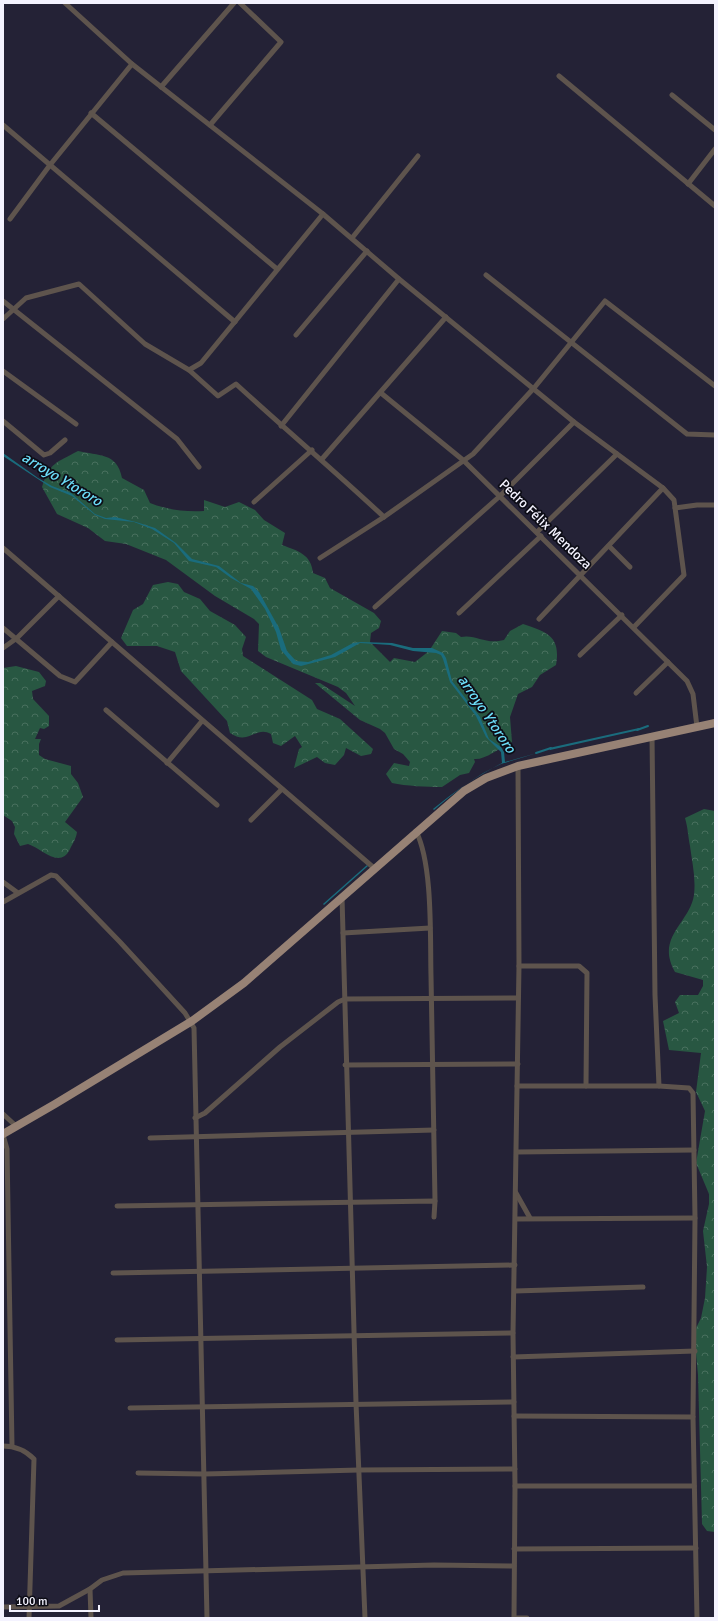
<svg xmlns="http://www.w3.org/2000/svg" width="718" height="1621" viewBox="0 0 718 1621" font-family="Signika,sans-serif">
  <style>
    .forest { fill: url(#forest-crowns) }
    .water { fill: #1a6c7d }
    .lines { fill: none; stroke-linecap: round; stroke-linejoin: round }
    .stream { stroke: #1a6c7d; stroke-width: 2 }
    .minor { stroke: #5e544d; stroke-width: 5 }
    .primary { stroke: #978275; stroke-width: 8 }
    .labels { text-anchor: middle; stroke-width: 3.5; stroke-linejoin: round; paint-order: stroke }
    .street-label { font-size: 14px; fill: #f4f3ff; stroke: #0d0d16 }
    .water-label { font-size: 15px; font-style: italic; fill: #6cddf8; stroke: #0d0d16 }
  </style>
  <defs>
    <pattern id="forest-crowns" width="20" height="18" patternUnits="userSpaceOnUse"><rect width="20" height="18" fill="#285742"/><path d="M2 6a3 3 0 1 1 6 0M12 15a3 3 0 1 1 6 0" fill="none" stroke="#48705e"/></pattern>
  </defs>
  <rect width="100%" height="100%" fill="#242236"/>
  <g class="forest">
    <path d="M 78,451 C 98,456 117,452 122,478 L 144,490 L 150,503 C 168,510 185,512 204,511 L 204,500 L 225,507 L 239,502 L 255,510 L 264,520 L 285,533 L 282,545 C 298,551 311,554 313,573 L 325,578 L 330,588 L 374,613 L 381,621 L 379,628 L 371,633 L 370,642 L 390,662 L 394,658 L 415,662 L 429,651 L 442,631 L 456,633 L 461,637 C 476,634 485,645 504,640 L 510,631 L 523,624 C 547,632 561,636 556,665 L 540,675 L 532,687 L 518,694 L 510,717 L 512,742 C 500,747 486,760 474,759 L 475,762 L 469,773 L 460,775 L 442,787 C 427,787 406,786 392,783 L 386,774 L 394,763 L 409,766 L 410,762 L 403,754 L 394,749 L 385,733 L 380,729 L 360,720 L 315,683 L 320,683 L 355,706 L 346,693 L 338,687 L 266,657 L 258,651 L 259,624 L 254,619 L 215,596 L 166,560 L 126,544 L 105,541 L 88,528 L 57,514 L 42,487 C 50,462 56,463 78,451 Z"/>
    <path d="M 168,582 L 178,584 L 184,592 L 200,599 L 210,611 L 235,625 L 246,637 L 242,649 L 243,656 L 312,700 L 317,709 L 340,719 L 373,749 L 371,754 L 361,756 L 346,748 L 344,755 L 335,765 L 325,763 L 317,757 L 294,768 L 299,749 L 302,747 L 295,736 L 281,746 L 273,743 L 271,734 C 256,725 249,746 230,733 L 227,721 L 181,671 L 175,652 L 157,646 L 127,646 L 121,638 L 133,610 L 143,604 L 153,585 Z"/>
    <path d="M 16,666 L 39,672 L 46,681 L 45,686 L 32,691 L 33,699 L 49,716 L 49,726 L 44,729 L 40,728 L 35,739 L 41,739 L 39,744 L 39,755 L 45,759 L 71,766 L 71,774 L 78,783 L 83,797 L 65,822 L 77,832 C 76,839 73,843 70,849 C 60,870 41,848 28,844 L 20,846 L 14,834 L 15,827 L 12,821 L 3,815 L 3,668 Z"/>
    <path d="M 704,809 L 715,811 L 715,1532 L 707,1531 L 702,1524 L 698,1375 L 694,1332 L 701,1318 L 705,1298 L 707,1267 L 703,1231 L 709,1204 L 709,1194 L 696,1163 L 705,1111 L 696,1092 L 701,1053 L 669,1050 L 663,1021 L 679,1013 L 675,1002 L 680,995 L 698,995 L 703,986 L 703,980 L 675,972 C 655,937 690,923 694,895 C 696,878 692,862 690,846 C 688,836 688,828 685,818 Z"/>
  </g>
  <g class="water">
    <path d="M 3,453 L 38,478 L 52,486 L 71,493 L 95,514 L 106,518 L 115,517 L 136,522 L 155,528 L 176,543 L 192,559 L 219,566 L 241,583 L 253,586 L 259,592 L 279,628 L 287,651 L 296,661 L 308,662 L 331,655 L 353,643 L 361,642 L 392,643 L 413,648 L 432,648 L 443,653 L 446,658 L 452,681 L 480,717 L 489,739 L 501,747 L 504,752 L 505,762 L 537,753 C 525,757 513,760 501,764 C 476,775 455,792 434,810 L 433,809 C 455,791 477,776 502,763 L 501,752 L 486,737 L 476,716 L 450,682 L 443,659 L 441,655 L 436,653 L 413,651 L 390,645 L 360,643 L 335,657 L 301,666 L 293,664 L 281,650 L 276,632 L 265,609 L 251,589 L 231,578 L 216,567 L 189,561 L 174,543 L 152,529 L 134,522 L 105,519 L 95,515 L 72,496 L 50,487 L 3,456 Z"/>
    <polygon points="639,728 639,730 550,750 549,748"/>
    <polygon points="367,865 368,866 324,905 323,904"/>
  </g>
  <g class="lines">
    <g class="stream">
      <polyline points="637,730 648,726"/>
      <polyline points="536,753 551,748"/>
    </g>
    <g class="minor">
      <polyline points="65,3 132,64 323,214 399,279 574,422 663,488 674,500 684,575 634,627"/>
      <polyline points="559,76 715,206"/>
      <polyline points="161,87 234,3"/>
      <polyline points="672,95 715,130"/>
      <polyline points="91,113 277,269"/>
      <polyline points="3,125 235,322"/>
      <polyline points="210,125 281,42 240,3"/>
      <polyline points="688,184 715,149"/>
      <polyline points="10,219 50,165 132,64"/>
      <polyline points="352,238 418,156"/>
      <polyline points="486,275 687,434 715,435"/>
      <polyline points="3,301 177,439 199,467"/>
      <path d="M 3,319 L 26,298 L 79,284 L 145,344 L 189,370 L 218,396 L 236,384 C 285,429 336,472 384,517"/>
      <polyline points="296,335 367,251"/>
      <polyline points="189,370 201,363 323,214"/>
      <polyline points="3,371 76,424"/>
      <polyline points="381,393 463,460 687,681 693,694 697,727"/>
      <polyline points="3,421 44,455 50,453 65,440"/>
      <polyline points="281,426 399,279"/>
      <polyline points="322,459 446,317"/>
      <polyline points="254,502 312,450"/>
      <polyline points="675,508 697,505 715,505"/>
      <polyline points="537,532 617,454"/>
      <polyline points="609,546 630,567"/>
      <polyline points="3,548 374,868"/>
      <polyline points="320,558 384,517 473,454 534,388 605,301 715,386"/>
      <polyline points="375,607 500,496 574,422"/>
      <polyline points="459,613 541,536"/>
      <polyline points="539,619 663,488"/>
      <polyline points="3,628 60,676 75,682 112,642"/>
      <polyline points="3,648 17,638 59,596"/>
      <polyline points="580,655 622,615"/>
      <polyline points="636,693 668,662"/>
      <polyline points="106,710 217,805"/>
      <polyline points="652,736 655,995 659,1086"/>
      <polyline points="167,763 202,721"/>
      <polyline points="251,820 282,789"/>
      <path d="M 416,831 C 433,865 430,937 431,976 C 432,1051 434,1126 435,1201"/>
      <polyline points="3,882 18,893"/>
      <polyline points="342,897 356,1403 365,1618"/>
      <polyline points="3,902 51,875 56,876 120,942 185,1013 194,1028 207,1618"/>
      <polyline points="343,933 430,928"/>
      <polyline points="519,966 579,966 587,973 586,1086"/>
      <polyline points="345,1065 518,1064"/>
      <polyline points="517,1086 659,1086 689,1088 693,1093 695,1218 693,1417 697,1618"/>
      <polyline points="3,1114 16,1126"/>
      <polyline points="195,1118 205,1113 280,1047 338,1002 345,999 518,998"/>
      <polyline points="3,1135 7,1149 12,1446"/>
      <polyline points="150,1138 434,1130"/>
      <polyline points="517,1152 694,1150"/>
      <polyline points="516,1193 530,1218"/>
      <polyline points="117,1206 435,1201 434,1217"/>
      <polyline points="516,1219 695,1218"/>
      <polyline points="113,1273 515,1265"/>
      <polyline points="515,1291 643,1287"/>
      <polyline points="117,1340 513,1333"/>
      <polyline points="513,1357 695,1351"/>
      <polyline points="130,1408 514,1402"/>
      <polyline points="514,1416 693,1417"/>
      <path d="M 3,1446 C 15,1446 25,1450 34,1459 L 29,1618"/>
      <polyline points="138,1473 204,1474 359,1470 515,1469"/>
      <polyline points="515,1486 694,1486"/>
      <polyline points="514,1549 696,1548"/>
      <polyline points="3,1607 59,1606 90,1589"/>
      <polyline points="91,1618 90,1589 102,1580 123,1573 434,1565 514,1566"/>
      <polyline points="514,1618 515,1486 513,1333 519,966 518,766"/>
      <polyline points="514,1618 527,1618"/>
    </g>
    <polyline class="primary" points="3,1134 55,1104 192,1021 244,983 464,791 486,778 518,766 715,723"/>
  </g>
  <g class="labels">
    <g class="street-label">
      <text transform="translate(546 524) rotate(44)" y="5">Pedro Félix Mendoza</text>
    </g>
    <g class="water-label">
      <text transform="translate(62 479) rotate(31)" y="5">arroyo Ytororo</text>
      <text transform="translate(487 714) rotate(56)" y="5">arroyo Ytororo</text>
    </g>
  </g>
  <rect width="718" height="1621" fill="none" stroke="#f4f3ff" stroke-width="8"/>
  <path d="M10 1605v6h89v-6" fill="none" stroke="#f4f3ff" stroke-width="2"/>
  <text x="16" y="1605" font-size="12" fill="#f4f3ff" stroke="#0d0d16" stroke-width="3" paint-order="stroke">100 m</text>
</svg>
